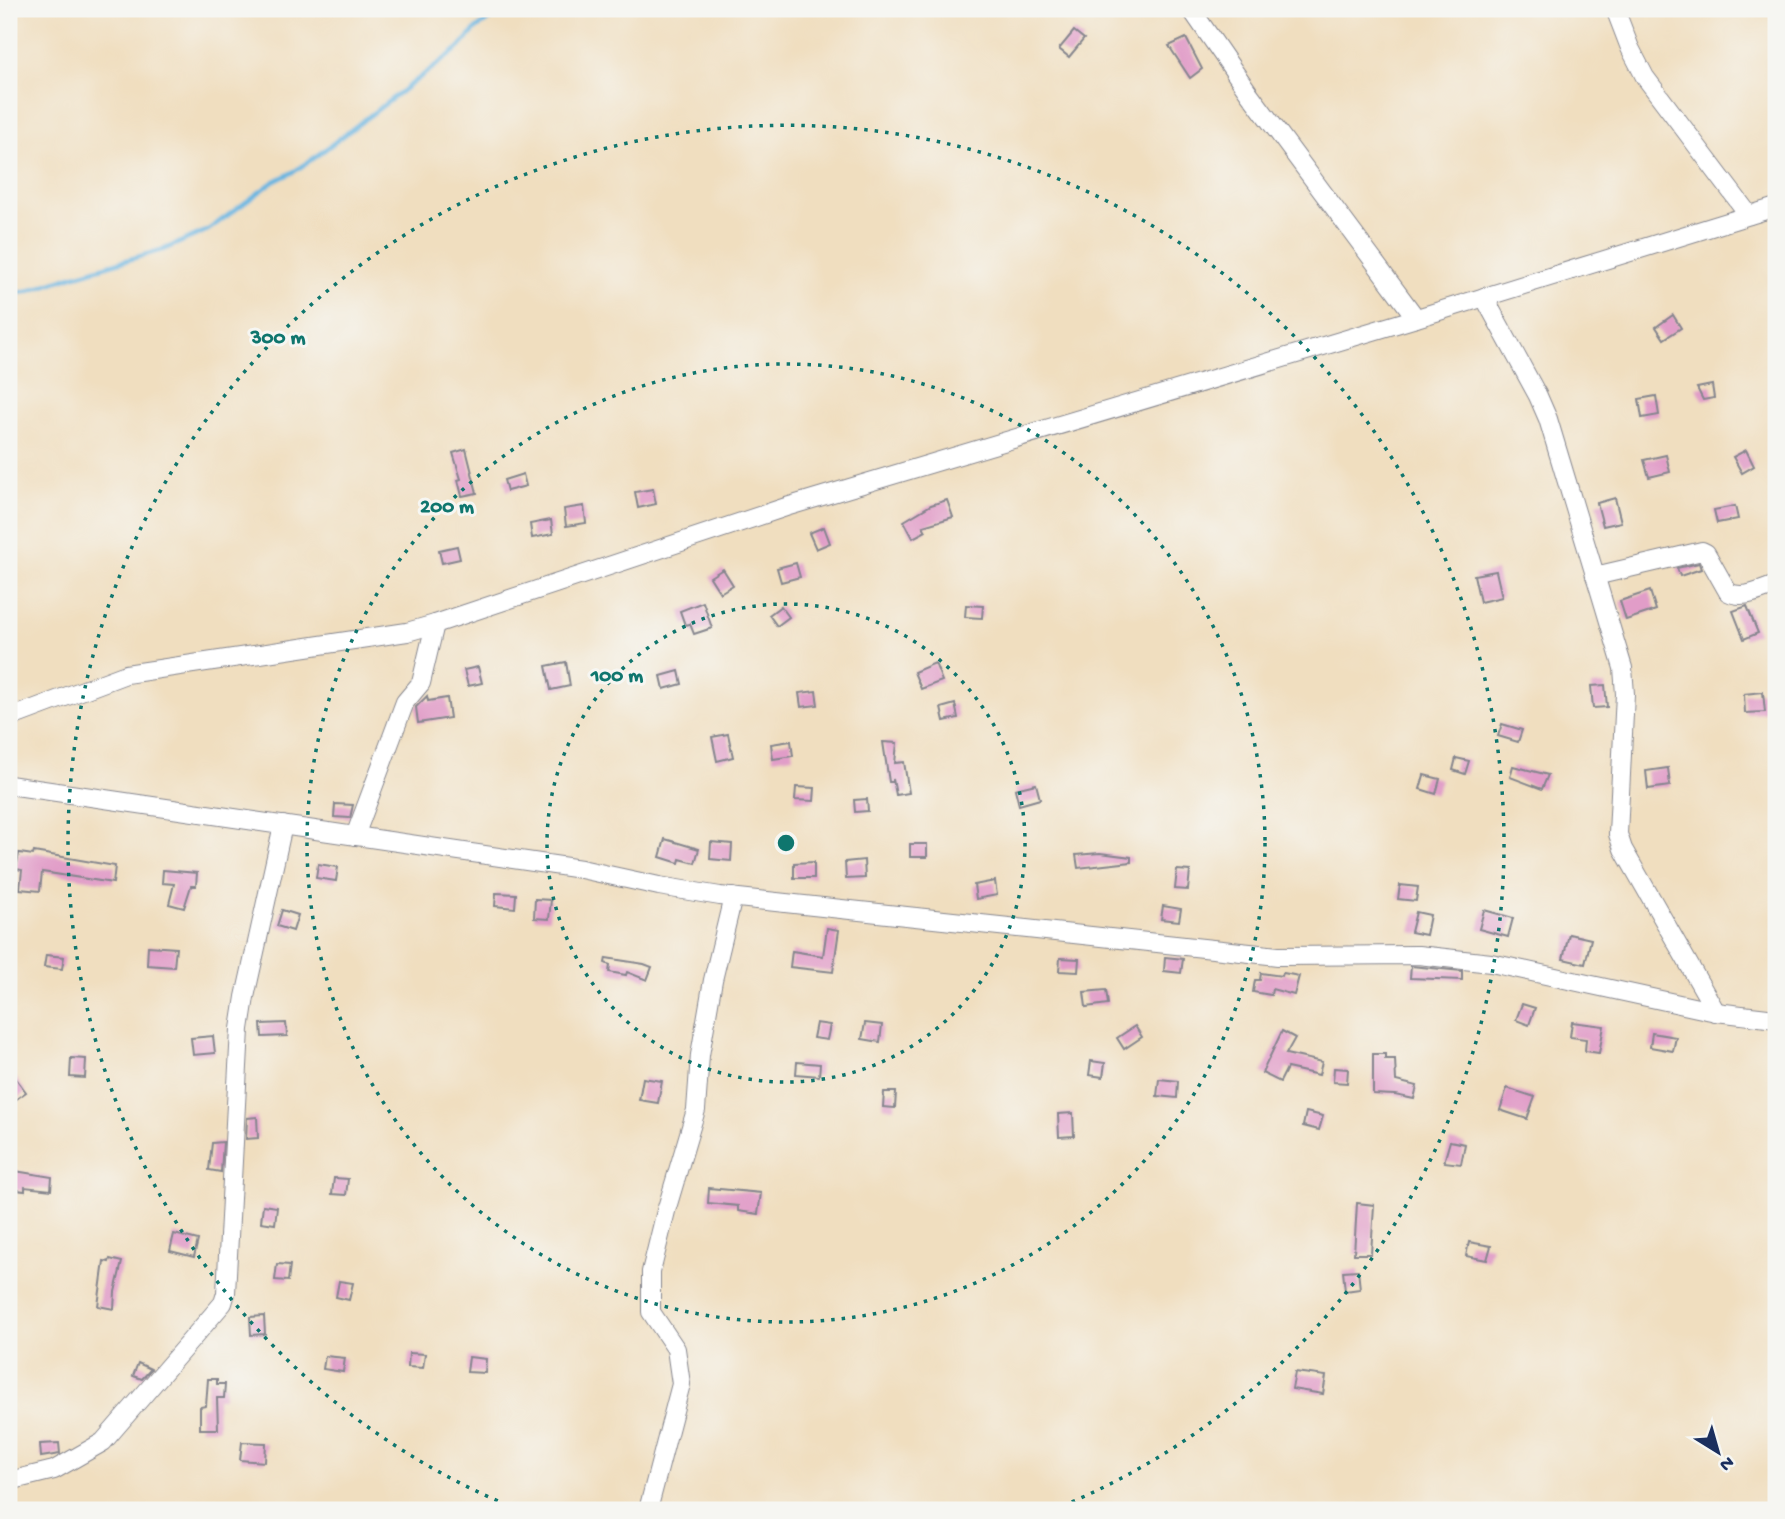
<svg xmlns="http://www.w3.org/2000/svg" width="1785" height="1519" viewBox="0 0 1785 1519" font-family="'Gochi Hand',sans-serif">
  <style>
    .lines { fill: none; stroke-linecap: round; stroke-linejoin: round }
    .stream { stroke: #67b5e1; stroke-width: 4.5 }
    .building { fill: #e19dc8 }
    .minor-casing { stroke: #86868e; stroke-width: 20 }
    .minor { stroke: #fff; stroke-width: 18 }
    .ring { fill: none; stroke: #0f766e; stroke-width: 3.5; stroke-dasharray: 3.5 7 }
    .centre { fill: #0f766e; stroke: #f6f6f2; stroke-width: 3.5 }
    .ring-label { font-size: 21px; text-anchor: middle; font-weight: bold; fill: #0f766e; stroke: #f6f6f2; stroke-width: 6; stroke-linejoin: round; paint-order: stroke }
  </style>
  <rect width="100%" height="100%" fill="#f6f6f2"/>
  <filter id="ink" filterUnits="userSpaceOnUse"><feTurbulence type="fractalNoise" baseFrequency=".0143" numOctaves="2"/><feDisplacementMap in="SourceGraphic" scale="14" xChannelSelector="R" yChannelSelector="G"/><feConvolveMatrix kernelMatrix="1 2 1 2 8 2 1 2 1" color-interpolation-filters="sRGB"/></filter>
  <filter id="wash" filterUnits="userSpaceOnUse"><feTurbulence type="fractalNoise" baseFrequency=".00686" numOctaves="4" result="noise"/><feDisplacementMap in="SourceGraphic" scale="28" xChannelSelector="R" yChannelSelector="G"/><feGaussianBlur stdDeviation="1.57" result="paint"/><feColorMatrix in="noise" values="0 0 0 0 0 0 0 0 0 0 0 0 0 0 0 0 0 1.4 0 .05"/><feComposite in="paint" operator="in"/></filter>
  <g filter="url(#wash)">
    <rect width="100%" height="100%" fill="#f0debf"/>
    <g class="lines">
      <polyline class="stream" points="9,293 26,292 72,276 165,249 208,230 273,182 295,171 315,157 459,48 476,29 502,9"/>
    </g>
    <g id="blocks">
      <g class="building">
        <polygon points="1074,31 1084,39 1069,57 1059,49"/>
        <polygon points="1186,38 1202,69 1190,78 1169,46"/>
        <polygon points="1673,315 1681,328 1664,339 1656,327"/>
        <polygon points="1712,385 1714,398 1703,400 1697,388"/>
        <polygon points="1656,396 1659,415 1642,418 1639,399"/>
        <polygon points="466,449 477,493 462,496 458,480 461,479 453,453"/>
        <polygon points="1746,450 1754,466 1742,473 1733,457"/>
        <polygon points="1666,455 1670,472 1649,477 1644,460"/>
        <polygon points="523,474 526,486 507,491 504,480"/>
        <polygon points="653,489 656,504 638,508 635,492"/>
        <polygon points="1615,498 1621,522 1603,526 1597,503"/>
        <polygon points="947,500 953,517 923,526 926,531 913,538 904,521 931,505"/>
        <polygon points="584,506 586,523 566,526 564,509"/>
        <polygon points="1735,506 1738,519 1717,523 1714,510"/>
        <polygon points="551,520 553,534 532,538 530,524"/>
        <polygon points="824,527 830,543 816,549 809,533"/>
        <polygon points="457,546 460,559 442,563 439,550"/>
        <polygon points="796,563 800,577 781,582 777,568"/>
        <polygon points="1699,563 1701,569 1680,576 1677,568"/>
        <polygon points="723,569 733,585 720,593 710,577"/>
        <polygon points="1496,571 1502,597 1480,602 1474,575"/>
        <polygon points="1650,591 1656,610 1626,620 1620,601"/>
        <polygon points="703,602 712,628 694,634 690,624 685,625 680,611"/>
        <polygon points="966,605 983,606 982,618 965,617"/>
        <polygon points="781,606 789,617 777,626 769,615"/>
        <polygon points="1747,606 1758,633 1744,639 1733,611"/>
        <polygon points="566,662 570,686 551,690 546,666"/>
        <polygon points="935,663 942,681 921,689 914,672"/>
        <polygon points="478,667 482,683 468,686 464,670"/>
        <polygon points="679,671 682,684 664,689 661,676"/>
        <polygon points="1605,685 1607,707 1593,708 1591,686"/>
        <polygon points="816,691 818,705 801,707 799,693"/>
        <polygon points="1763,692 1765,712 1745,713 1744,694"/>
        <polygon points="427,696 428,701 447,698 450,718 418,723 416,707"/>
        <polygon points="955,704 958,718 944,721 941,708"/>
        <polygon points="1502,724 1522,730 1518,742 1498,736"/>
        <polygon points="728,734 733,757 717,761 712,737"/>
        <polygon points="791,741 793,756 773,759 771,744"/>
        <polygon points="883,742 897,743 895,763 904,762 909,793 896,795 893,779 893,782 889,782"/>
        <polygon points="1456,758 1469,761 1465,774 1453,770"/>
        <polygon points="1513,766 1548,775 1542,789 1510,777"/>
        <polygon points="1668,768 1670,786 1648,789 1646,771"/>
        <polygon points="1424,775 1440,779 1436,794 1420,789"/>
        <polygon points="1036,784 1040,799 1019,805 1015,789"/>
        <polygon points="796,787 815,788 814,801 795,800"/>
        <polygon points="867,799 868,811 855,812 854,800"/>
        <polygon points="335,804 353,805 350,818 334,817"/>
        <polygon points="665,839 699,849 695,863 680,859 679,863 660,857"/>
        <polygon points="711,842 732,844 731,861 710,859"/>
        <rect x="910" y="844" width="17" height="13"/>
        <polygon points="34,852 115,866 113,883 42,872 40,891 20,889 22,870 16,869 19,853 33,855"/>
        <polygon points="1100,853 1131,857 1131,862 1078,868 1076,855"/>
        <polygon points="864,860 865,878 846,879 845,862"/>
        <polygon points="814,862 814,878 794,878 794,863"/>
        <polygon points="318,864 338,867 336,881 316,878"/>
        <polygon points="163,870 197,873 196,886 191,886 184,908 169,904 174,884 162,883"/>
        <polygon points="1177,870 1190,871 1188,890 1175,889"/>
        <polygon points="995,881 997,895 976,899 974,885"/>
        <polygon points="1400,885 1418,887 1416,901 1398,899"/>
        <polygon points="496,893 516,894 515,908 495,906"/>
        <polygon points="535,899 551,900 549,919 534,918"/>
        <polygon points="1163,906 1181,909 1179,921 1161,919"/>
        <polygon points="282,910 298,915 293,931 277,926"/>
        <polygon points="1484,910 1513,918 1508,937 1479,929"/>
        <polygon points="1416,912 1430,915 1426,935 1411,932"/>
        <polygon points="827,928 839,930 833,972 790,967 792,951 823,956"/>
        <polygon points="1569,934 1591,939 1585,964 1563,959"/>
        <polygon points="148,946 176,948 174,967 147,965"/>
        <polygon points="46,955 64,957 62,969 44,967"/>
        <polygon points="1165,957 1183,959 1181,973 1164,971"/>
        <polygon points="606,958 644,964 652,967 647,980 627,972 626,975 609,972 610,965 605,963"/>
        <polygon points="1060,958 1079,959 1078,972 1059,971"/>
        <polygon points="1411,966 1462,971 1462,980 1410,978"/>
        <polygon points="1261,973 1282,976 1283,973 1299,976 1294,995 1272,989 1271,995 1253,992 1255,980 1260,980"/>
        <polygon points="1106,990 1108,1004 1086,1007 1084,992"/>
        <polygon points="1522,1004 1535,1008 1529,1025 1516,1020"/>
        <polygon points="1572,1022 1604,1026 1599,1053 1585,1051 1586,1039 1570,1037"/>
        <polygon points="286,1023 287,1036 262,1037 261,1024"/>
        <polygon points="816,1023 830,1025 827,1040 813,1038"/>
        <polygon points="865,1023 882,1025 880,1042 862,1039"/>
        <polygon points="1135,1026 1142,1037 1124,1049 1117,1038"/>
        <polygon points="1282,1031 1295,1038 1286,1054 1322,1062 1319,1075 1287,1068 1280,1082 1262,1073"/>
        <polygon points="1652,1033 1676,1037 1673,1051 1650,1047"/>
        <polygon points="213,1036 215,1053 193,1055 191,1038"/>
        <polygon points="1373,1054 1385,1054 1385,1059 1395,1059 1396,1081 1417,1086 1414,1099 1395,1095 1373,1094"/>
        <polygon points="71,1058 86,1059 85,1078 70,1077"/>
        <polygon points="1091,1061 1105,1063 1103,1077 1089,1075"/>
        <polygon points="797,1062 820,1064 819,1076 796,1074"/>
        <polygon points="1334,1068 1348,1069 1347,1083 1333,1082"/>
        <polygon points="9,1069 26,1092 15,1100 9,1091"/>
        <polygon points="643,1078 662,1081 658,1103 639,1100"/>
        <polygon points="1159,1079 1178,1081 1177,1098 1157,1096"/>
        <polygon points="1507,1088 1535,1097 1527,1119 1500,1110"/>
        <polygon points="884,1092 896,1092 895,1108 883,1107"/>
        <polygon points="1306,1112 1323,1116 1319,1130 1303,1126"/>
        <polygon points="1073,1113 1074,1136 1059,1137 1058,1114"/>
        <polygon points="257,1117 258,1138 246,1139 247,1118"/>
        <polygon points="1450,1141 1465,1144 1461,1164 1444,1162"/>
        <polygon points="223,1142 221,1172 209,1170 212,1143"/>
        <polygon points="9,1170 52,1177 51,1190 25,1187 25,1191 9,1189"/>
        <polygon points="334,1178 348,1179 346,1195 332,1194"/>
        <polygon points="709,1188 761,1193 758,1214 738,1211 738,1206 708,1203"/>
        <polygon points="1357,1203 1374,1205 1371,1254 1354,1254"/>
        <polygon points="263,1205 277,1207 275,1224 261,1222"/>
        <polygon points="174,1234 198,1240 194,1257 170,1251"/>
        <polygon points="1469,1242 1491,1246 1487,1260 1466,1256"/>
        <polygon points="110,1259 122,1262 115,1292 114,1309 98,1306 104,1261 109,1262"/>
        <polygon points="277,1264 290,1265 288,1281 275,1280"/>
        <polygon points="1358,1270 1360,1289 1345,1291 1343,1271"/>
        <polygon points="339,1281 353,1283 349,1300 336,1297"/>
        <polygon points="264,1316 265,1334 251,1335 250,1317"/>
        <polygon points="409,1353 425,1354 423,1368 408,1367"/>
        <polygon points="325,1356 345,1358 343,1372 323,1369"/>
        <polygon points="469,1357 486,1359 485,1373 467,1372"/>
        <polygon points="138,1363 151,1369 142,1379 133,1376"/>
        <polygon points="1295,1372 1326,1376 1323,1394 1292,1389"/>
        <polygon points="208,1379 217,1379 217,1384 225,1384 224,1398 217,1398 218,1429 200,1429 200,1407 206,1406"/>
        <polygon points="242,1442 266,1443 265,1462 240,1460"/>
        <polygon points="59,1443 60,1454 41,1457 40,1444"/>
      </g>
    </g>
  </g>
  <g filter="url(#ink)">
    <use href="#blocks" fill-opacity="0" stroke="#86868e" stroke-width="2"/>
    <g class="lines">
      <defs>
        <g id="minor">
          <polyline points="1191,9 1249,93 1416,318"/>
          <polyline points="1615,9 1630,48 1645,77 1749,215"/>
          <polyline points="1484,297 1538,396 1548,419 1623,668 1625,694 1618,834 1623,849 1716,1012"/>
          <path d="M 1595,576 L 1702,551 L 1706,553 L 1728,592 C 1743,600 1761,590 1776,585"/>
          <polyline points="9,718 126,674 407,632 435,624 786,507 1420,317 1776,207"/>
          <polyline points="9,785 581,869 659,886 720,896 1278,956 1418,955 1491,963 1716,1012 1776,1019"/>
          <polyline points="355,836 405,702 421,683 435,624"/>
          <polyline points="9,1481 54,1470 103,1442 223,1303 226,1293 240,1029 245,997 283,825"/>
          <polyline points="648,1510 681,1384 676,1349 651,1312 651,1272 666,1211 696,1110 700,1055 713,980 733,897"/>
        </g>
      </defs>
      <use href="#minor" class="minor-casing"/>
      <use href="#minor" class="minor"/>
    </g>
  </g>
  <g class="ring">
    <circle cx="786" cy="843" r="239"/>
    <circle cx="786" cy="843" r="479"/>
    <path d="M517 1509A718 718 0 1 1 1055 1509"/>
  </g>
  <circle cx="786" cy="843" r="10" class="centre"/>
  <g class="ring-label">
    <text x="278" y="343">300 m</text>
    <text x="447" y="512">200 m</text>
    <text x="617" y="681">100 m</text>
  </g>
  <rect width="1785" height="1519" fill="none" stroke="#f6f6f2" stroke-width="35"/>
  <g transform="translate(1718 1452) rotate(143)" stroke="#f6f6f2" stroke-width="5" paint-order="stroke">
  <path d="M0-5L12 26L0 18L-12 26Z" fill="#1b2f5e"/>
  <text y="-10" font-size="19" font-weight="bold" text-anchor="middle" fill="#1b2f5e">N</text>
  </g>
</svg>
